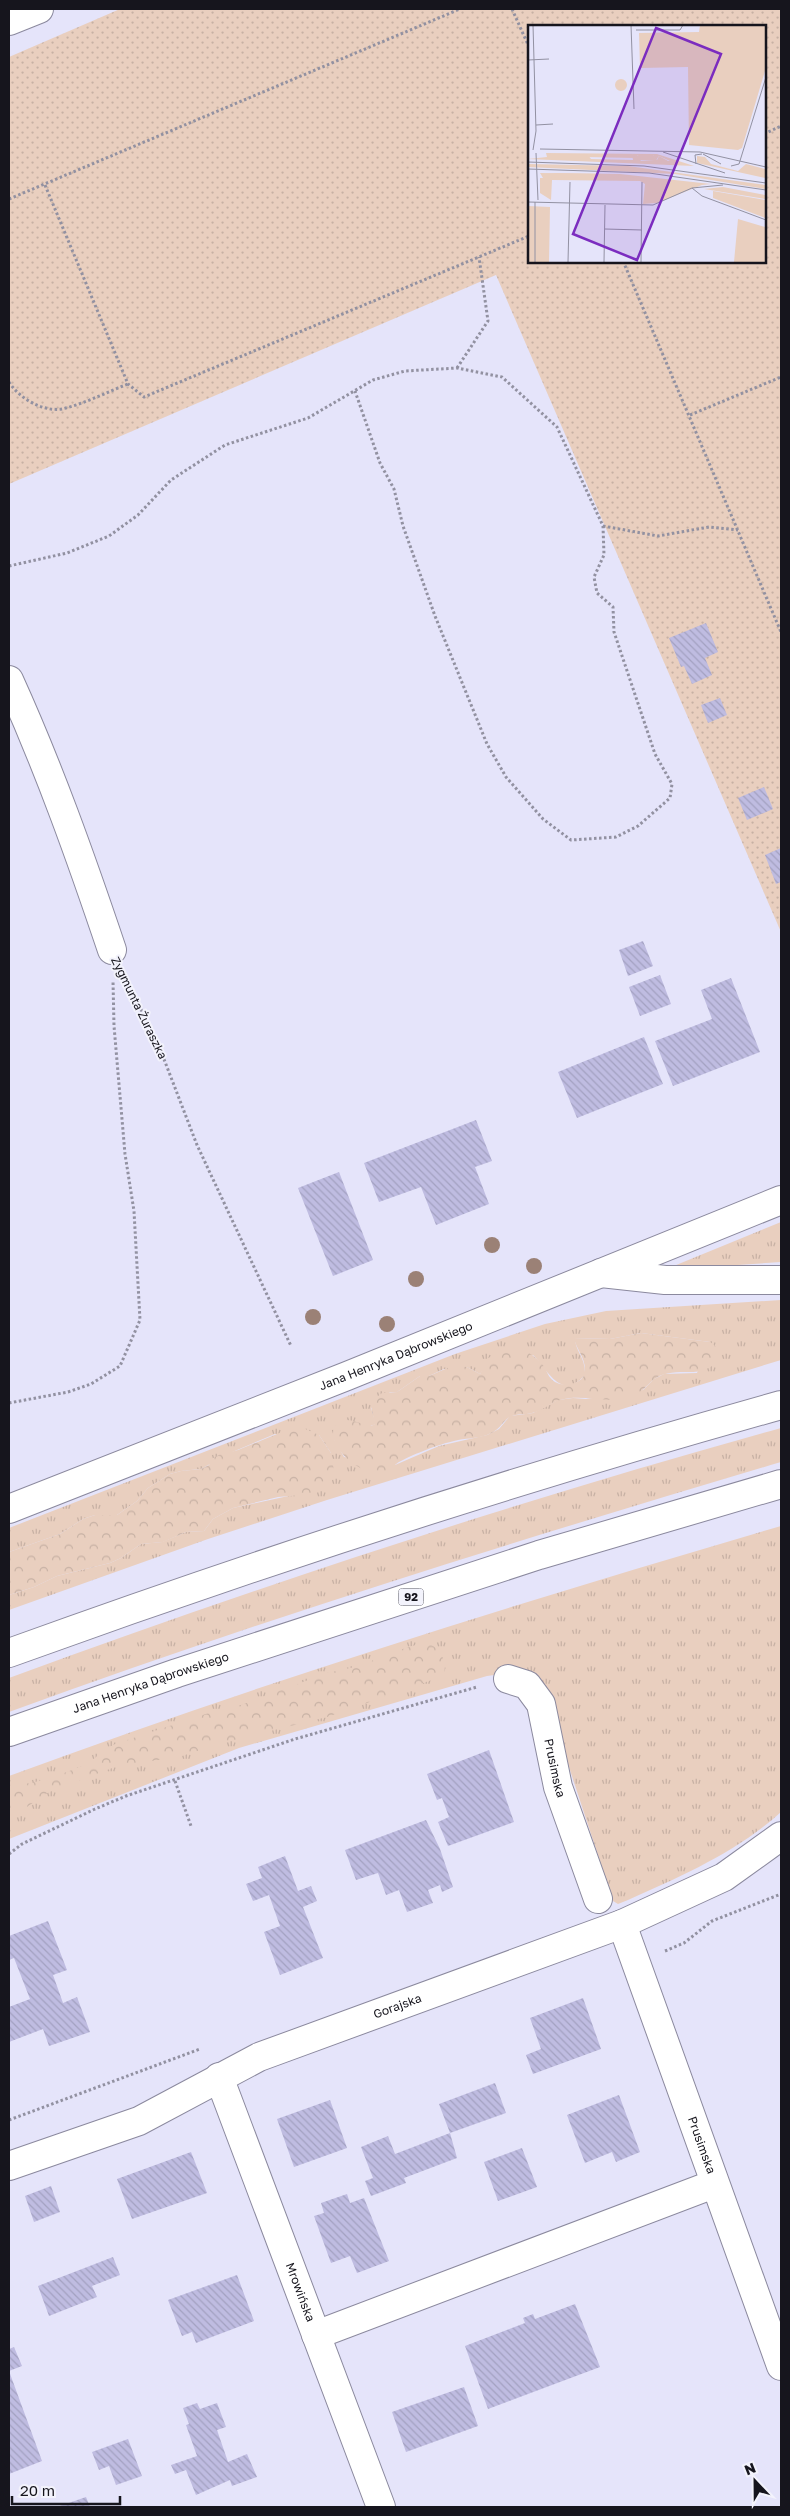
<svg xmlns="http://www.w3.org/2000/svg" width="790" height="2516" viewBox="0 0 790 2516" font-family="'Golos Text',sans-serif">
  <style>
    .grass { fill: url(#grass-tufts); fill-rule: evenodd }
    .forest { fill: url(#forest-crowns) }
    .park { fill: url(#park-dots); fill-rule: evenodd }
    .building { fill: url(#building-back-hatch) }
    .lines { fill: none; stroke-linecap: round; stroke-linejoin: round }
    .street-casing { stroke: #8b899e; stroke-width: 30 }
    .primary-casing { stroke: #8b899e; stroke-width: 30 }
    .path { stroke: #9291a1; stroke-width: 3; stroke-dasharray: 2.5 2.5; stroke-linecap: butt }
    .street { stroke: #fff; stroke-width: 28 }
    .primary { stroke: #fff; stroke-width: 28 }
    .tree { fill: #9b8176 }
    .labels { text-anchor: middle; stroke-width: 4; stroke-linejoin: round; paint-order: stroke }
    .shield { fill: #f3f3fc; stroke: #585860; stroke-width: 1 }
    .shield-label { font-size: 11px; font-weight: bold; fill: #16151d }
    .street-label { font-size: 12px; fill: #16151d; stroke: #f3f3fc }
    .inset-road { fill: none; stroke: #9291a2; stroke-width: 1 }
    .view { fill: #7b2cbf; fill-opacity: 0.15; stroke: #7b2cbf; stroke-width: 2.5 }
    .inset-edge { fill: none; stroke: #16151d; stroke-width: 2.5 }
  </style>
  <defs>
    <pattern id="grass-tufts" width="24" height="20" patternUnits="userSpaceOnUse" patternTransform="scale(1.25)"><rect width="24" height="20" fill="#e9cfbf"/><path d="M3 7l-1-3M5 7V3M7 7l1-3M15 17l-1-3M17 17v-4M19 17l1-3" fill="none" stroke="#c7b1a4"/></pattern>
    <pattern id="forest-crowns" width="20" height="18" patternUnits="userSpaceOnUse" patternTransform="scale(1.25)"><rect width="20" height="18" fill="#e9cfbf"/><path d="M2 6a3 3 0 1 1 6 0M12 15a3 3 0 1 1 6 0" fill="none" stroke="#c7b1a4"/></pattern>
    <pattern id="park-dots" width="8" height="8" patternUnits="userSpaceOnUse" patternTransform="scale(1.25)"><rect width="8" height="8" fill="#e9cfbf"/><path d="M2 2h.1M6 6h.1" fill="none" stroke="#c7b1a4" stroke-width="1.8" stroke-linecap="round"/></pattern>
    <pattern id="building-back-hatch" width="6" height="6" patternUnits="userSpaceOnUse" patternTransform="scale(1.25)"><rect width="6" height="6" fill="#bfbce1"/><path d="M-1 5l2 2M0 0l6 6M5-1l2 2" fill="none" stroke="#a3a1c1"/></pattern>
  </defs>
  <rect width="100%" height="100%" fill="#e5e4fa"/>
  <g class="grass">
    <polygon points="781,1222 781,1262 664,1270"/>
    <path d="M 781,1300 L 781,1360 L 327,1500 L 208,1539 L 9,1610 L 9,1595 L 34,1587 L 57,1576 L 110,1563 L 121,1558 L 141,1544 L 162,1542 L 186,1532 L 204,1531 L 213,1519 L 233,1508 L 293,1495 L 331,1453 L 319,1435 L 275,1434 L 230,1453 L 201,1469 L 181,1471 L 170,1474 L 148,1488 L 137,1501 L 117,1515 L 95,1515 L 83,1519 L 60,1534 L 9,1552 L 9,1528 L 455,1354 L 545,1324 L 606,1311 ZM 641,1333 L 710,1342 L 697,1373 L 664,1374 L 654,1379 L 643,1390 L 586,1399 L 573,1398 L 558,1400 L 533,1413 L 510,1416 L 499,1429 L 487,1435 L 439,1446 L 395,1465 L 344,1457 L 334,1439 L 376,1424 L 371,1408 L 390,1392 L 397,1392 L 420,1376 L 429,1376 L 444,1369 L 467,1367 L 480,1374 L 483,1370 L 533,1355 C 548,1370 561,1402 585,1375 C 586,1358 575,1351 575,1338 L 610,1339 Z"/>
    <path d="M 781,1428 L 781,1462 C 522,1539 263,1619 9,1712 L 9,1678 C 263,1585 520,1500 781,1428 Z"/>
    <path d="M 781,1526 L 781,1812 C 737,1852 682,1876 628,1900 L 618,1904 L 613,1901 L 545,1694 L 502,1674 L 487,1676 L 239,1748 L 9,1839 L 9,1776 C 263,1682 522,1602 781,1526 Z"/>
  </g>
  <g class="forest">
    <path d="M 641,1333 L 710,1342 C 732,1355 710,1373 692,1372 C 678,1372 663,1371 652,1381 C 646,1386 642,1392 635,1395 C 609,1406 585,1393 560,1400 C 550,1403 542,1411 532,1413 C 525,1415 518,1413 510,1417 C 502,1421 502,1429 487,1435 C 476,1439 465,1438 454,1441 C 440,1444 414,1454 401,1461 C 394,1464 390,1472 382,1473 C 359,1478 315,1436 341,1421 C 349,1417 363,1425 371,1426 L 375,1424 L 370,1402 L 382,1393 L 397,1392 L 420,1376 L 429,1376 L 452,1366 L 467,1367 L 480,1374 C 483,1370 483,1364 486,1360 C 493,1352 517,1350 527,1352 C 532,1354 538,1360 542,1364 C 547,1370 548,1378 555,1382 C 565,1388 586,1383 585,1370 C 585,1357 576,1349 574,1338 L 610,1339 Z"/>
    <polygon points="303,1428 319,1435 331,1453 334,1471 332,1480 327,1485 320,1491 313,1494 278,1497 233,1508 213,1519 204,1531 186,1532 163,1542 141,1544 121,1558 110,1563 57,1576 34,1587 9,1595 9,1552 60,1534 83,1519 95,1515 117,1515 137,1501 148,1488 170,1474 181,1471 201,1469 209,1465 213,1458 219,1455 238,1450 289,1429"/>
    <path d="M 419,1644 C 422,1644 428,1644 431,1645 C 442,1649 448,1666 443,1676 L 327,1717 L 218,1744 L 182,1756 L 115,1767 L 49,1792 L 9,1819 L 9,1785 L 32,1783 L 67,1772 L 91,1762 L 101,1752 L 115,1744 L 227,1707 L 241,1705 L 327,1673 L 364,1665 L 383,1655 Z"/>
  </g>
  <path class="park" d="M 120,9 L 781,9 L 781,932 L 496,275 L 9,484 L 9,57 ZM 529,26 L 764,26 L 764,261 L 529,261 Z"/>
  <g class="building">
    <polygon points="706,623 718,652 705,658 712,675 692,684 684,666 681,667 669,638"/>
    <polygon points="720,698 727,715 708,723 701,705"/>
    <polygon points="764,787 773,809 747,820 738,798"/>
    <polygon points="781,848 781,882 776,884 765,855"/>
    <polygon points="643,941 653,966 628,976 619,950"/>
    <polygon points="660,975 671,1004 640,1016 629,987"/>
    <polygon points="731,978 760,1052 673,1086 655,1041 712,1019 701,990"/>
    <polygon points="644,1037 663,1084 577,1118 558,1072"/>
    <polygon points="476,1120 492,1161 475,1167 489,1204 436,1225 421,1187 379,1202 364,1163"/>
    <polygon points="339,1172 373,1260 333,1276 298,1188"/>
    <polygon points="489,1750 514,1822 448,1846 438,1822 449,1817 442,1798 437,1800 427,1774"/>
    <polygon points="426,1820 440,1849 453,1887 442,1892 440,1885 428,1890 433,1903 407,1912 399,1890 386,1895 378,1873 356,1880 345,1850"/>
    <polygon points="285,1856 298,1891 311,1886 317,1901 303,1907 323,1958 280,1975 264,1932 280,1926 269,1895 253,1901 246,1884 262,1878 258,1867"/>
    <polygon points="48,1921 67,1970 53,1975 63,2003 77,1997 90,2032 49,2046 43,2029 9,2042 9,2007 30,1999 14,1958 9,1960 9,1936"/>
    <polygon points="583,1998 601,2049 533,2074 526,2055 541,2049 530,2018"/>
    <polygon points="495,2083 506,2113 450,2133 439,2104"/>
    <polygon points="619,2095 640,2152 616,2162 612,2152 585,2163 567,2115"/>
    <polygon points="330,2100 347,2148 294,2167 277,2119"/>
    <polygon points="450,2133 457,2158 404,2178 406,2183 371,2196 365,2181 373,2178 361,2147 388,2136 395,2154"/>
    <polygon points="522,2148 537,2187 498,2201 484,2162"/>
    <polygon points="191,2152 207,2193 132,2219 117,2179"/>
    <polygon points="51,2186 60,2212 34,2222 25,2196"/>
    <polygon points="347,2194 350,2203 364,2198 389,2261 357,2273 350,2256 331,2263 314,2216 324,2213 321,2203"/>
    <polygon points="113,2257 120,2275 92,2286 97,2297 49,2316 38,2286"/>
    <polygon points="237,2275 254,2321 196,2343 192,2332 182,2336 168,2300"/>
    <polygon points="575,2304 600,2367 488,2409 465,2346 525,2323 523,2318 533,2314 535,2319"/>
    <polygon points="14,2347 22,2366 9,2371 42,2461 9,2474 9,2349"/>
    <polygon points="464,2387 478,2426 406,2452 392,2412"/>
    <polygon points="197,2403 200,2409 217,2403 226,2427 217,2430 228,2462 247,2454 257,2477 232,2486 230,2480 196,2495 186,2470 175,2474 171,2465 197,2456 186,2425 189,2424 183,2408"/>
    <polygon points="128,2439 142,2476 116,2485 109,2466 99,2470 92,2452"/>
    <polygon points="86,2497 90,2507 57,2507"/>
  </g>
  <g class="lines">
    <defs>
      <g id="street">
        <polyline points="9,21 39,9"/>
        <path d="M 9,680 C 49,768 81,858 112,950"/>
        <path id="s1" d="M 9,1509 L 347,1376 L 781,1200"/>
        <path id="s2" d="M 508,1679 L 527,1685 L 541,1704 L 558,1787 L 598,1899"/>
        <path id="s3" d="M 622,1924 L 781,2366"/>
        <path id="s4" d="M 219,2077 L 381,2507"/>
        <path id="s5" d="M 9,2166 L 139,2121 L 259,2057 L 622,1924 L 724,1877 L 781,1836"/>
        <polyline points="316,2335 714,2184"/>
      </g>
      <g id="primary">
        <polyline points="601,1273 665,1280 781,1280"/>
        <path d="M 9,1653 C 263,1561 520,1478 781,1405"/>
        <path id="s6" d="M 9,1732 L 177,1673 L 539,1555 L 781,1484"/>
      </g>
    </defs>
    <use href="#street" class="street-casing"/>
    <use href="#primary" class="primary-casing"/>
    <g class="path">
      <polyline points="512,9 529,47"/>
      <polyline points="764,134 781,126"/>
      <polyline points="45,185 128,384 144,397 529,236"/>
      <polyline points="9,199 460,9"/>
      <polyline points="623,261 781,632"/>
      <polyline points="457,368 488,321 479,257"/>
      <path d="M 9,382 C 19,398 42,412 62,409 C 84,404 107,392 128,384"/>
      <polyline points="690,415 781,377"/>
      <polyline points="603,526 658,536 709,527 738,530"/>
      <polyline points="9,566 67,553 109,536 138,515 171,480 225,445 308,418 373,380 405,371 457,368 502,377 557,427 603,526 604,555 594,577 597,593 613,607 614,632 655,754 672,784 670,798 638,826 616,837 571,840 543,819 506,777 487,744 435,616 403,526 394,489 380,463 355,391"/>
      <polyline points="125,978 157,1041 197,1145 291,1346"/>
      <polyline points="9,1403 68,1392 91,1384 120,1366 140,1320 134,1211 125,1154 114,1026 113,981"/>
      <polyline points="175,1781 191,1826"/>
      <polyline points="9,1854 22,1844 95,1809 126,1796 295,1739 477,1687"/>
      <polyline points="665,1951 684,1943 712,1921 781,1894"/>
      <polyline points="9,2120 200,2049"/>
    </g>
    <use href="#street" class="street"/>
    <use href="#primary" class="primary"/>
  </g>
  <g class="tree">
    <circle cx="492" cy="1245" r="8"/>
    <circle cx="534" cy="1266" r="8"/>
    <circle cx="416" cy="1279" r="8"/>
    <circle cx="313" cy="1317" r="8"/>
    <circle cx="387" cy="1324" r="8"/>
  </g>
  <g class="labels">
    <rect class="shield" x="398.5" y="1588.5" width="25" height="17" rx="4"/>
    <g class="shield-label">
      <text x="411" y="1601">92</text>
    </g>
    <g class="street-label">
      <text transform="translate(139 1008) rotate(64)" y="4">Zygmunta Żuraszka</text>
      <text dy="4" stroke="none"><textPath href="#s1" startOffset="416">Jana Henryka Dąbrowskiego</textPath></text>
      <text dy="4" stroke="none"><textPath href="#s6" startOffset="150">Jana Henryka Dąbrowskiego</textPath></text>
      <text dy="4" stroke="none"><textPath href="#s2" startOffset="109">Prusimska</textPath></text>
      <text dy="4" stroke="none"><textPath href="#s5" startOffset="421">Gorajska</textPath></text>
      <text dy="4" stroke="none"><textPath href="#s3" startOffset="235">Prusimska</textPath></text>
      <text dy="4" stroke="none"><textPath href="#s4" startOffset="230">Mrowińska</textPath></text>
    </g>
  </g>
  <g transform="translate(528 25)">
    <rect width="238" height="238" fill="#e5e4fa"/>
    <path d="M 18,128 L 129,129 L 166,141 L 0,134 L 19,132 ZM 70,129 L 104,129 L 105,135 L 63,134 L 60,130 ZM 109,130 L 125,130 L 128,135 L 131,131 L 142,136 L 113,136 ZM 169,131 L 177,132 L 183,139 L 210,146 L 218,139 L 237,144 L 237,153 L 169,138 ZM 0,139 L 100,141 L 237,160 L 237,164 L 147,149 L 0,142 ZM 12,148 L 92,149 L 183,159 L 174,160 L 129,178 L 115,179 L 117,159 L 112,156 L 24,155 L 23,175 L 12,168 L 12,153 L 15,153 ZM 195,162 L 237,170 L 237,174 L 176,164 Z" fill="#e9cfbf" fill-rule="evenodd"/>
    <path d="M 62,129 L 104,129 L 107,133 L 57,132 ZM 113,129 L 125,130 L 129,135 L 131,131 L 142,137 L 110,135 L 108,131 ZM 28,148 L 80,149 L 109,153 L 18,152 L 18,149 ZM 185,166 L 237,175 L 237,193 L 185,173 Z" fill="#e9cfbf"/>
    <path d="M 172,0 L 237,0 L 237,46 L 214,123 L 210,125 L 161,120 L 160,42 L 112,43 L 111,8 L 171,7 ZM87 60a6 6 0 1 1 12 0a6 6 0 1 1-12 0ZM 0,181 L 22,182 L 21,237 L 0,237 Z" fill="#e9cfbf"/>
    <path d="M 210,194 L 237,202 L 237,237 L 206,237 Z" fill="#e9cfbf"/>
    <path class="inset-road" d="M 5,0 L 8,106 L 5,125M 103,0 L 106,84M 108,5 L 152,5 L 155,0M 0,35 L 21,34M 8,100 L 25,99M 12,124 L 172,127 L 238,142M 135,127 L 197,148M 8,128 L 10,175M 175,129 L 193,139M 0,137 L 116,141 L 238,158M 168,139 L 167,130 L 174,129M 203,141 L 211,139 L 238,52M 0,144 L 121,148 L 238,165M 164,163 L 195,160M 0,177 L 125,180 L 164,163 L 174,171 L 238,195M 77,204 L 114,205M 7,237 L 7,177M 40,237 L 42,157M 76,237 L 77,180M 113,237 L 114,157"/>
    <path class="view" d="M 128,3 L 193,29 L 109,235 L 45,209 Z"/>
    <rect width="238" height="238" class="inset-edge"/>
  </g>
  <rect width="790" height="2516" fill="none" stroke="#16151d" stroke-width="20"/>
  <g transform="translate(755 2481) rotate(338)" stroke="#f3f3fc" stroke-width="4" paint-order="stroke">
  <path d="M0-4L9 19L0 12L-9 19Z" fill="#16151d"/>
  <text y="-8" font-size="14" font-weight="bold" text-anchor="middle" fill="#16151d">N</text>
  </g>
  <path d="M12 2496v8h108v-8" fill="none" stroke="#16151d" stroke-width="2.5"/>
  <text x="20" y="2496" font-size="15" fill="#16151d" stroke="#f3f3fc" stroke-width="4" paint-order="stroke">20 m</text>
</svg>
